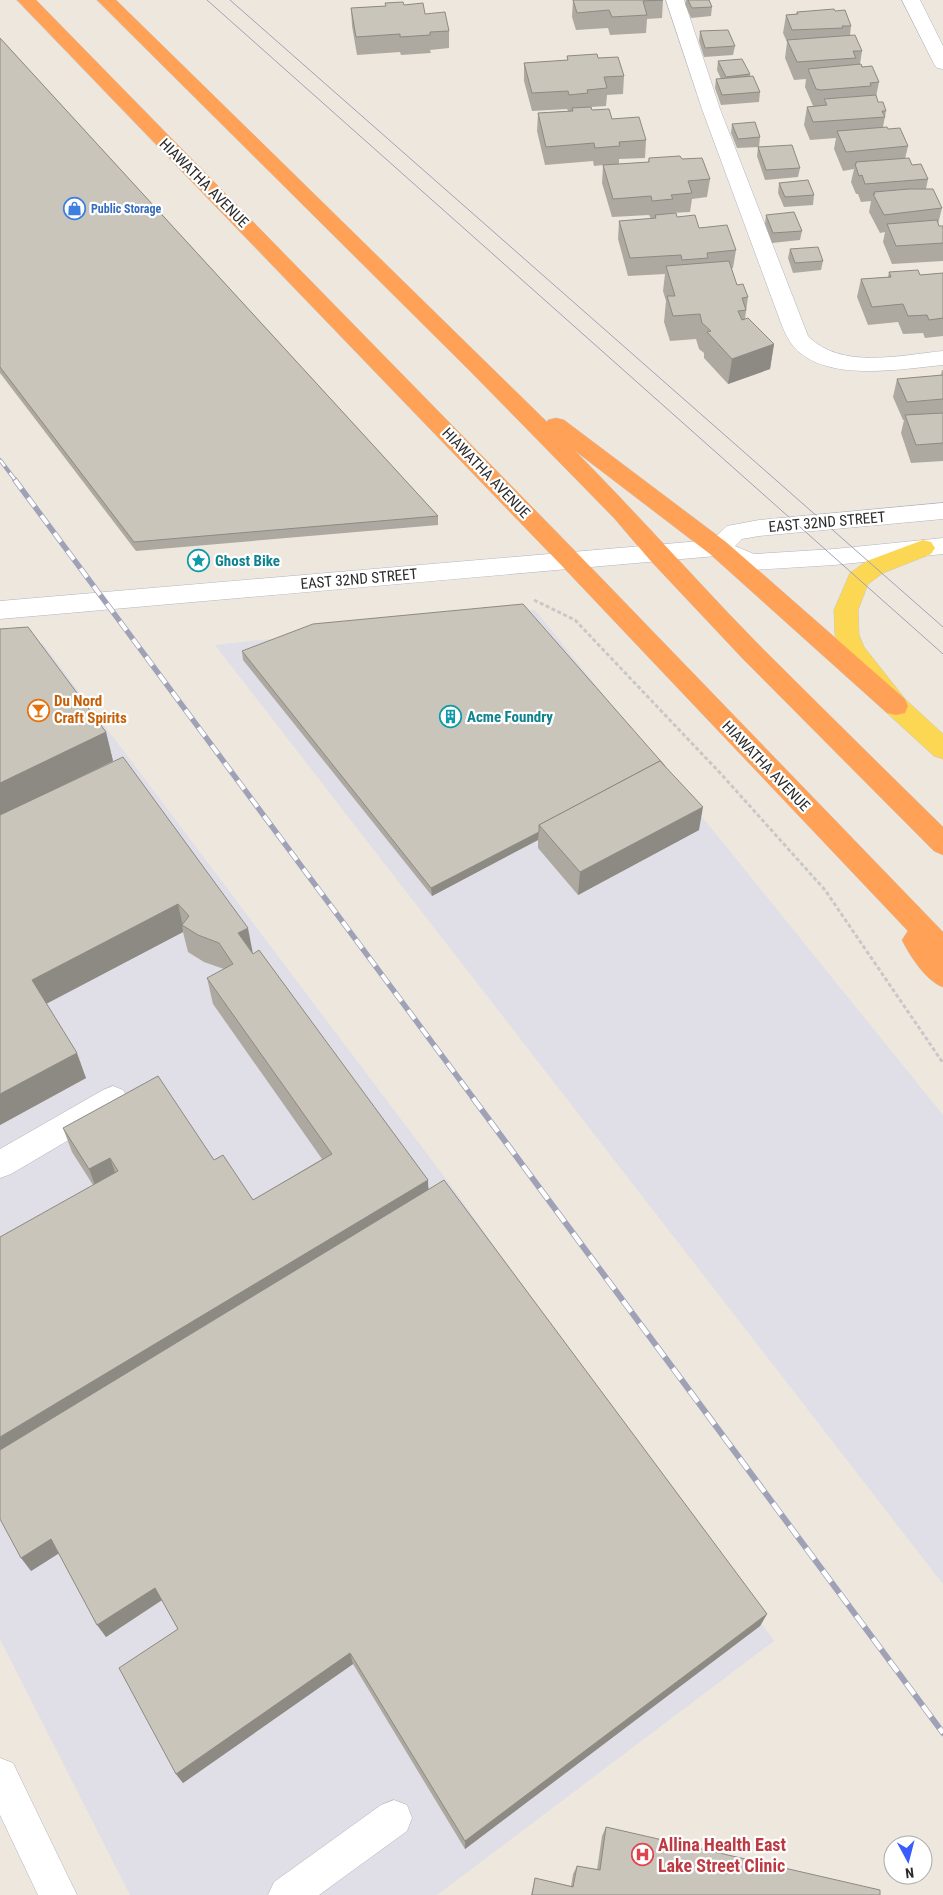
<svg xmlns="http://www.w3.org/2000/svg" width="943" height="1895" viewBox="0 0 943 1895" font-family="'Roboto Condensed',sans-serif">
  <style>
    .industrial { fill: #e0dee6 }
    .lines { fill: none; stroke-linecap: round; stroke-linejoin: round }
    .minor-casing { stroke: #b1b3c0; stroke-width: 1 }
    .major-casing { stroke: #c8c8c8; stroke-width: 1 }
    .highway-casing { stroke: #c8c8c8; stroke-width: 1 }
    .path { stroke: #c8c8c8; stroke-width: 3; stroke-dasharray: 4 2.5; stroke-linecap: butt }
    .minor { fill: #fff; fill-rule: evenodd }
    .major { fill: #fbd754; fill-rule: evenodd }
    .highway { fill: #ffa257; fill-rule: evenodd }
    .tram { stroke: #9fa2b7; stroke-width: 1 }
    .rail-far2-casing { stroke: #9fa2b7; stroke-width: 4 }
    .rail-far1-casing { stroke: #9fa2b7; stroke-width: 5.5 }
    .rail-casing { stroke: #9fa2b7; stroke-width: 6 }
    .rail-far2 { stroke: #fff; stroke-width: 2.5; stroke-dasharray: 8; stroke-linecap: butt }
    .rail-far1 { stroke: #fff; stroke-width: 4; stroke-dasharray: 11; stroke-linecap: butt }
    .rail { stroke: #fff; stroke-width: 4.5; stroke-dasharray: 14; stroke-linecap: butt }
    .wall { fill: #ada9a1 }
    .shaded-wall { fill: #8d8a83 }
    .building { fill: #c9c5bb; stroke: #8d8a83 }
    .labels { text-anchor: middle; stroke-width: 4.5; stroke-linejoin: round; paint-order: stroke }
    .far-shop-label { font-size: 12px; font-weight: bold; fill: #366cbe; stroke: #fff; text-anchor: start }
    .street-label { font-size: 15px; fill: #2b2b2b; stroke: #fff }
    .culture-label { font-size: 15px; font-weight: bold; fill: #0d838f; stroke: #fff; text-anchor: start }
    .food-label { font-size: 15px; font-weight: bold; fill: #c56008; stroke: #fff; text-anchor: start }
    .near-health-label { font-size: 18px; font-weight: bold; fill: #be3a42; stroke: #fff; text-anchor: start }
  </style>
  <rect width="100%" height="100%" fill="#eee7dd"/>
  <g class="industrial">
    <polygon points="535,610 943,1115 943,1584 215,645"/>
    <polygon points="43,644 455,1191 774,1641 437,1895 130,1895 0,1639 0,647"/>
  </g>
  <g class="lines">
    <defs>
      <g id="minor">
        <path d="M 666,0 L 684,0 L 720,109 L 808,336 C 841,370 900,355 943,351 L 943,365 C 900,369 826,383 794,347 C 788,340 784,331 781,323 L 702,109 Z"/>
        <polygon points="902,0 920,0 943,46 943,69 937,68 934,64"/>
        <polygon points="943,503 943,519 759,536 742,539 735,546 754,554 834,549 943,538 943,554 834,565 752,570 716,556 0,619 0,601 712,540 727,526 759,520"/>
        <polygon points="113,1086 123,1090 128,1099 123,1108 11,1174 0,1178 0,1149 103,1090"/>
        <polygon points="0,1758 13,1763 77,1895 38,1895 0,1815"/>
        <polygon points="394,1800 407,1805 412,1818 407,1831 319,1895 268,1895 274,1882 381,1805"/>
      </g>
      <polygon id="major" points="923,540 931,542 935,548 931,554 883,573 868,584 858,610 859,635 864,647 905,699 943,734 943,759 934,756 887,713 845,657 835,635 834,610 850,573 867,561"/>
      <g id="highway">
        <path d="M 17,0 L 36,0 L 579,555 L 943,932 L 943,987 C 926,981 910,956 902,940 L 908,931 L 563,567 Z"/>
        <path d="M 97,0 L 116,0 L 547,422 L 548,420 L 556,418 L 564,420 L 726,542 L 905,699 L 908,706 L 905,713 L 896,715 L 887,713 L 710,554 L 574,450 C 638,514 698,583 762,648 C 822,708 883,768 943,827 L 943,855 L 934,851 L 744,660 L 649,559 L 614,518 L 471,372 Z"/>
      </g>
    </defs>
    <use href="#minor" class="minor-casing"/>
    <use href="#major" class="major-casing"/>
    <use href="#highway" class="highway-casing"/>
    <polyline class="path" points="534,600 575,620 722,775 825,890 943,1063"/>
    <use href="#minor" class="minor"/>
    <use href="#major" class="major"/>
    <use href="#highway" class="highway"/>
    <g class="tram">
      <polyline points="207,0 943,654"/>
      <polyline points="230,0 943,627"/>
    </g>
    <defs>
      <polyline id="rail-far2" points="0,460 16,481"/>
      <polyline id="rail-far1" points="15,480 474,1099"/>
      <polyline id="rail" points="473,1098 943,1733"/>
    </defs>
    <use href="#rail-far2" class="rail-far2-casing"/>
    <use href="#rail-far1" class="rail-far1-casing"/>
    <use href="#rail" class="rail-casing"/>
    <use href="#rail-far2" class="rail-far2"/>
    <use href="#rail-far1" class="rail-far1"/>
    <use href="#rail" class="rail"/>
  </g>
  <g class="wall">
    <polygon points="573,0 663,0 662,18 647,19 646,33 610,35 608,28 576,30 572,17"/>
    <polygon points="686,0 709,0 712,7 711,16 691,18 685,4"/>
    <polygon points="404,5 425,14 449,31 449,48 430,50 431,53 401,55 400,52 357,55 352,26 351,8"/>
    <polygon points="835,11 851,26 850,36 862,51 860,64 879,82 876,97 878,102 886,111 883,127 888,129 908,146 905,159 928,179 926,189 942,208 938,224 939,226 943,226 943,261 892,264 883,242 885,232 880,233 869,212 871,201 861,202 858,194 856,194 851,182 854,169 843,171 834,149 836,138 810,140 804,125 807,107 813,106 805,87 806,79 794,80 785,58 787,42 783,33 786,15 796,14 797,12"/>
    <polygon points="700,31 735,46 733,55 704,57 699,41"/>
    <polygon points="0,38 438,516 438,525 136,551 0,373"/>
    <polygon points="567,56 598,58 624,76 623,94 607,95 606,106 591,107 592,110 612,119 646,140 645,158 619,159 619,164 648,162 649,158 682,159 710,179 707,197 692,199 690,212 671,213 671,214 699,228 736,250 733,268 731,269 737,285 748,297 745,319 774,344 770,369 728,384 704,358 704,353 699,349 696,339 670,341 664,322 666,301 663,291 665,274 628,276 618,239 619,221 651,219 649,215 612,217 602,183 603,165 594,166 593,161 545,165 537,131 538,113 568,111 567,109 532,111 524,81 524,63 567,60"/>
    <polygon points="718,61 750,74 750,76 760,92 759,102 721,105 715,88 716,79 721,79 717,70"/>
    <polygon points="732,124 760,137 759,147 737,148 731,133"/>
    <polygon points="758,147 800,168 798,177 765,180 757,156"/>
    <polygon points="779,183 814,195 813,205 784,207 778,193"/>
    <polygon points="766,215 802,231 800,240 772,243 765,224"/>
    <polygon points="790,249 823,261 821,270 793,273 788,258"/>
    <polygon points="889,272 920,275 943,273 943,336 925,338 923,333 903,334 898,322 868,325 857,297 861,279 888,277"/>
    <polygon points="942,370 943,370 943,461 911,463 901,433 904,420 903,420 893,397 897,379 941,375"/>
    <polygon points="0,629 106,732 113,761 47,793 252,952 429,1189 767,1614 760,1626 465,1849 353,1664 183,1783 176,1774 178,1629 162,1600 106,1637 59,1553 31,1571 93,1185 72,1152 63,1128 214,1160 253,1200 322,1159 213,1004 207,978 224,969 204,962 188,952 183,932 46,1004 86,1078 0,1125"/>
    <polygon points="242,651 665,766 699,830 578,895 538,848 538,840 432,896 243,660"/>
    <polygon points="606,1827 880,1895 531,1895 535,1878 571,1886 573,1874 577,1866 597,1870 602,1836"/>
  </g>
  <g class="shaded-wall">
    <polygon points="774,344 770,369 728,384 732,359"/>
    <polygon points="106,732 113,761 0,816 0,783"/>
    <polygon points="703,807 699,830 578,895 580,872"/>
    <polygon points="539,832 538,840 432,896 431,888"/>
    <polygon points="178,904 183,926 182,925 183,932 42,1006 32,980"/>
    <polygon points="248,928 253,954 238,933"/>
    <polygon points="77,1053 86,1078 0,1125 0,1094"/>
    <polygon points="110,1158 118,1181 98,1193 89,1169"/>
    <polygon points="428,1180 429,1203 0,1463 0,1437"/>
    <polygon points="51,1539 61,1552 31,1571 21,1558"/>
    <polygon points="155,1588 162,1600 106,1637 97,1625"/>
    <polygon points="767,1614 760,1626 465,1849 465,1841"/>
    <polygon points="350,1653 353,1664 183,1783 176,1774"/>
  </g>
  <g class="building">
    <polygon points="573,0 663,0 643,1 647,15 612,17 609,10 577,13"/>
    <polygon points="688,0 709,0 712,7 692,8"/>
    <polygon points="403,2 404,5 423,3 425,14 445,12 449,31 430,32 430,35 400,37 400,34 356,37 351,8 386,6 385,3"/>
    <polygon points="834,9 835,11 845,10 851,26 842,26 843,28 792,30 786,15 798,14 797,12"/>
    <polygon points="728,30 735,46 705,48 700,31"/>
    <polygon points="855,35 862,51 853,51 856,58 797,62 787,40"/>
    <polygon points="0,38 438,516 134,542 0,367"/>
    <polygon points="597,54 598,58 618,57 624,76 604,77 607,88 587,90 588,93 569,95 568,91 532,93 524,63 568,60 567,56"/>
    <polygon points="742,59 750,74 726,77 718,61"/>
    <polygon points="861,64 862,67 872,66 879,82 870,83 871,86 821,90 816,89 808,69"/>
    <polygon points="753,76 760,92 722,95 716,79"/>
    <polygon points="876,95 878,102 883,102 886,111 882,111 885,117 813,122 807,107 827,105 824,99"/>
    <polygon points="591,107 592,110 609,109 612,119 639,117 646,140 619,142 620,146 595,148 594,143 546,147 538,113 573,111 572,108"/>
    <polygon points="755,122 760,137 738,139 732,124"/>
    <polygon points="887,127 888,129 900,128 908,146 846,152 837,131"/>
    <polygon points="792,145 800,168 766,170 758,147"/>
    <polygon points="680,156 682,159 702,158 710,179 688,181 692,193 671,195 673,199 652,201 651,196 613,199 603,165 649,162 649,158"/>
    <polygon points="909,158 912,165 921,164 928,179 865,184 862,175 859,176 855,164 856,164 856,162"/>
    <polygon points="808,180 814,195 785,197 779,183"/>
    <polygon points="909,189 933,189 942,208 884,215 873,194 875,194 874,192"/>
    <polygon points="794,212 802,231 773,233 766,215"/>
    <polygon points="676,213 677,217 695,215 699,228 727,225 736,250 707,253 708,258 682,260 681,255 630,258 619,221 656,218 655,215"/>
    <polygon points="937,220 939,226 943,226 943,243 896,246 887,224"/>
    <polygon points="818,247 823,261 795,263 790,249"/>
    <polygon points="729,261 737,285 743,284 748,297 742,298 746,310 738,311 742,320 748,318 774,344 732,359 707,332 711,331 702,323 700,314 673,316 667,296 675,296 666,266"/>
    <polygon points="918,270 920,275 943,273 943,318 929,320 927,315 908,316 903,304 872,307 861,279 891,277 889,272"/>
    <polygon points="943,375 943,399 907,402 897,379"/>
    <polygon points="943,413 943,443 916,445 905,415"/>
    <polygon points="523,604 665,766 660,761 539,825 539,832 431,888 242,651 313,624"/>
    <polygon points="28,627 106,732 0,783 0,629"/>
    <polygon points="123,757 248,928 238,933 253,954 259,950 428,1180 0,1437 0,1237 118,1171 110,1158 89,1169 63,1128 158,1076 214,1160 223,1155 253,1200 332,1154 207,978 233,964 219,943 198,935 182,925 189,916 178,904 32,980 77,1053 0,1094 0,815"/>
    <polygon points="660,761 703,807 580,872 539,825"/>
    <polygon points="444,1180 767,1614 465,1841 350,1653 176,1774 119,1668 178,1629 155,1588 97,1625 51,1539 21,1558 0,1519 0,1450"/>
    <polygon points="606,1827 880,1890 880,1895 532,1895 535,1878 573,1887 577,1866 600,1870"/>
  </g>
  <defs>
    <symbol id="shop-ring" viewBox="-11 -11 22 22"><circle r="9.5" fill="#fff" stroke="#3f7fe0" stroke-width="1.5"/><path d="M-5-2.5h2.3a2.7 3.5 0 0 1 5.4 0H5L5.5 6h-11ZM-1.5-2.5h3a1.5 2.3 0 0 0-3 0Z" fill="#3f7fe0"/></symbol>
    <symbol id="sight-ring" viewBox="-11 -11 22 22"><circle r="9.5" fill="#fff" stroke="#0f9aa8" stroke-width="1.5"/><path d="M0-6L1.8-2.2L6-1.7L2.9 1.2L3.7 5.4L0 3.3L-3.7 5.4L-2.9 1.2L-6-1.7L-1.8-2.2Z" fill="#0f9aa8"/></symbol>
    <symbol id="bar-ring" viewBox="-11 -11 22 22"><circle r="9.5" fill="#fff" stroke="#e8710a" stroke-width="1.5"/><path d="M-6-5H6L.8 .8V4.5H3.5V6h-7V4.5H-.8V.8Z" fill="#e8710a"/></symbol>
    <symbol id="building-ring" viewBox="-11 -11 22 22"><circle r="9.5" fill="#fff" stroke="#0f9aa8" stroke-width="1.5"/><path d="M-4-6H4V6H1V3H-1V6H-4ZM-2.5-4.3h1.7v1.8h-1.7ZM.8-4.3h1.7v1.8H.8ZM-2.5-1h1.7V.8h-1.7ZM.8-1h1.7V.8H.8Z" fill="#0f9aa8"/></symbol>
    <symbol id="hospital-ring" viewBox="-11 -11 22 22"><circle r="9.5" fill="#fff" stroke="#e0444e" stroke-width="1.5"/><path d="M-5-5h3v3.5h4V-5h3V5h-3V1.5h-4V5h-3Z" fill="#e0444e"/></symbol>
  </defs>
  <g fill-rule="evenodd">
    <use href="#shop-ring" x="62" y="196" width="25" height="25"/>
    <use href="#sight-ring" x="186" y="548" width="25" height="25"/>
    <use href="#bar-ring" x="26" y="698" width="25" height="25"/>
    <use href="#building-ring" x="438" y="704" width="25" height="25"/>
    <use href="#hospital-ring" x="630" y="1842" width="25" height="25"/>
  </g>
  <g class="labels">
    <g class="far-shop-label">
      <text x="91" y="213">Public Storage</text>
    </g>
    <g class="street-label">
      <text transform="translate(204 183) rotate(45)" y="5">HIAWATHA AVENUE</text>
      <text transform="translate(486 473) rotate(46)" y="5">HIAWATHA AVENUE</text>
      <text transform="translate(827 522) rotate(-5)" y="5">EAST 32ND STREET</text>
      <text transform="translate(359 579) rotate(-5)" y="5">EAST 32ND STREET</text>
      <text transform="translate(766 766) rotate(46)" y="5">HIAWATHA AVENUE</text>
    </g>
    <g class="culture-label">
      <text x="215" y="566">Ghost Bike</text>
      <text x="467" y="722">Acme Foundry</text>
    </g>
    <g class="food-label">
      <text x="54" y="706">Du Nord<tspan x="54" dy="17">Craft Spirits</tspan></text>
    </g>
    <g class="near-health-label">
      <text x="658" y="1851">Allina Health East<tspan x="658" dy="21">Lake Street Clinic</tspan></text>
    </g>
  </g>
  <g transform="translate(908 1860) rotate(173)"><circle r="24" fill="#ffffff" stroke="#aaaaaa"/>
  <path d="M0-4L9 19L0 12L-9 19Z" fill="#395bff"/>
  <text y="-8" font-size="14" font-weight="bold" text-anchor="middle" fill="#2b2b2b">N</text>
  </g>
</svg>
